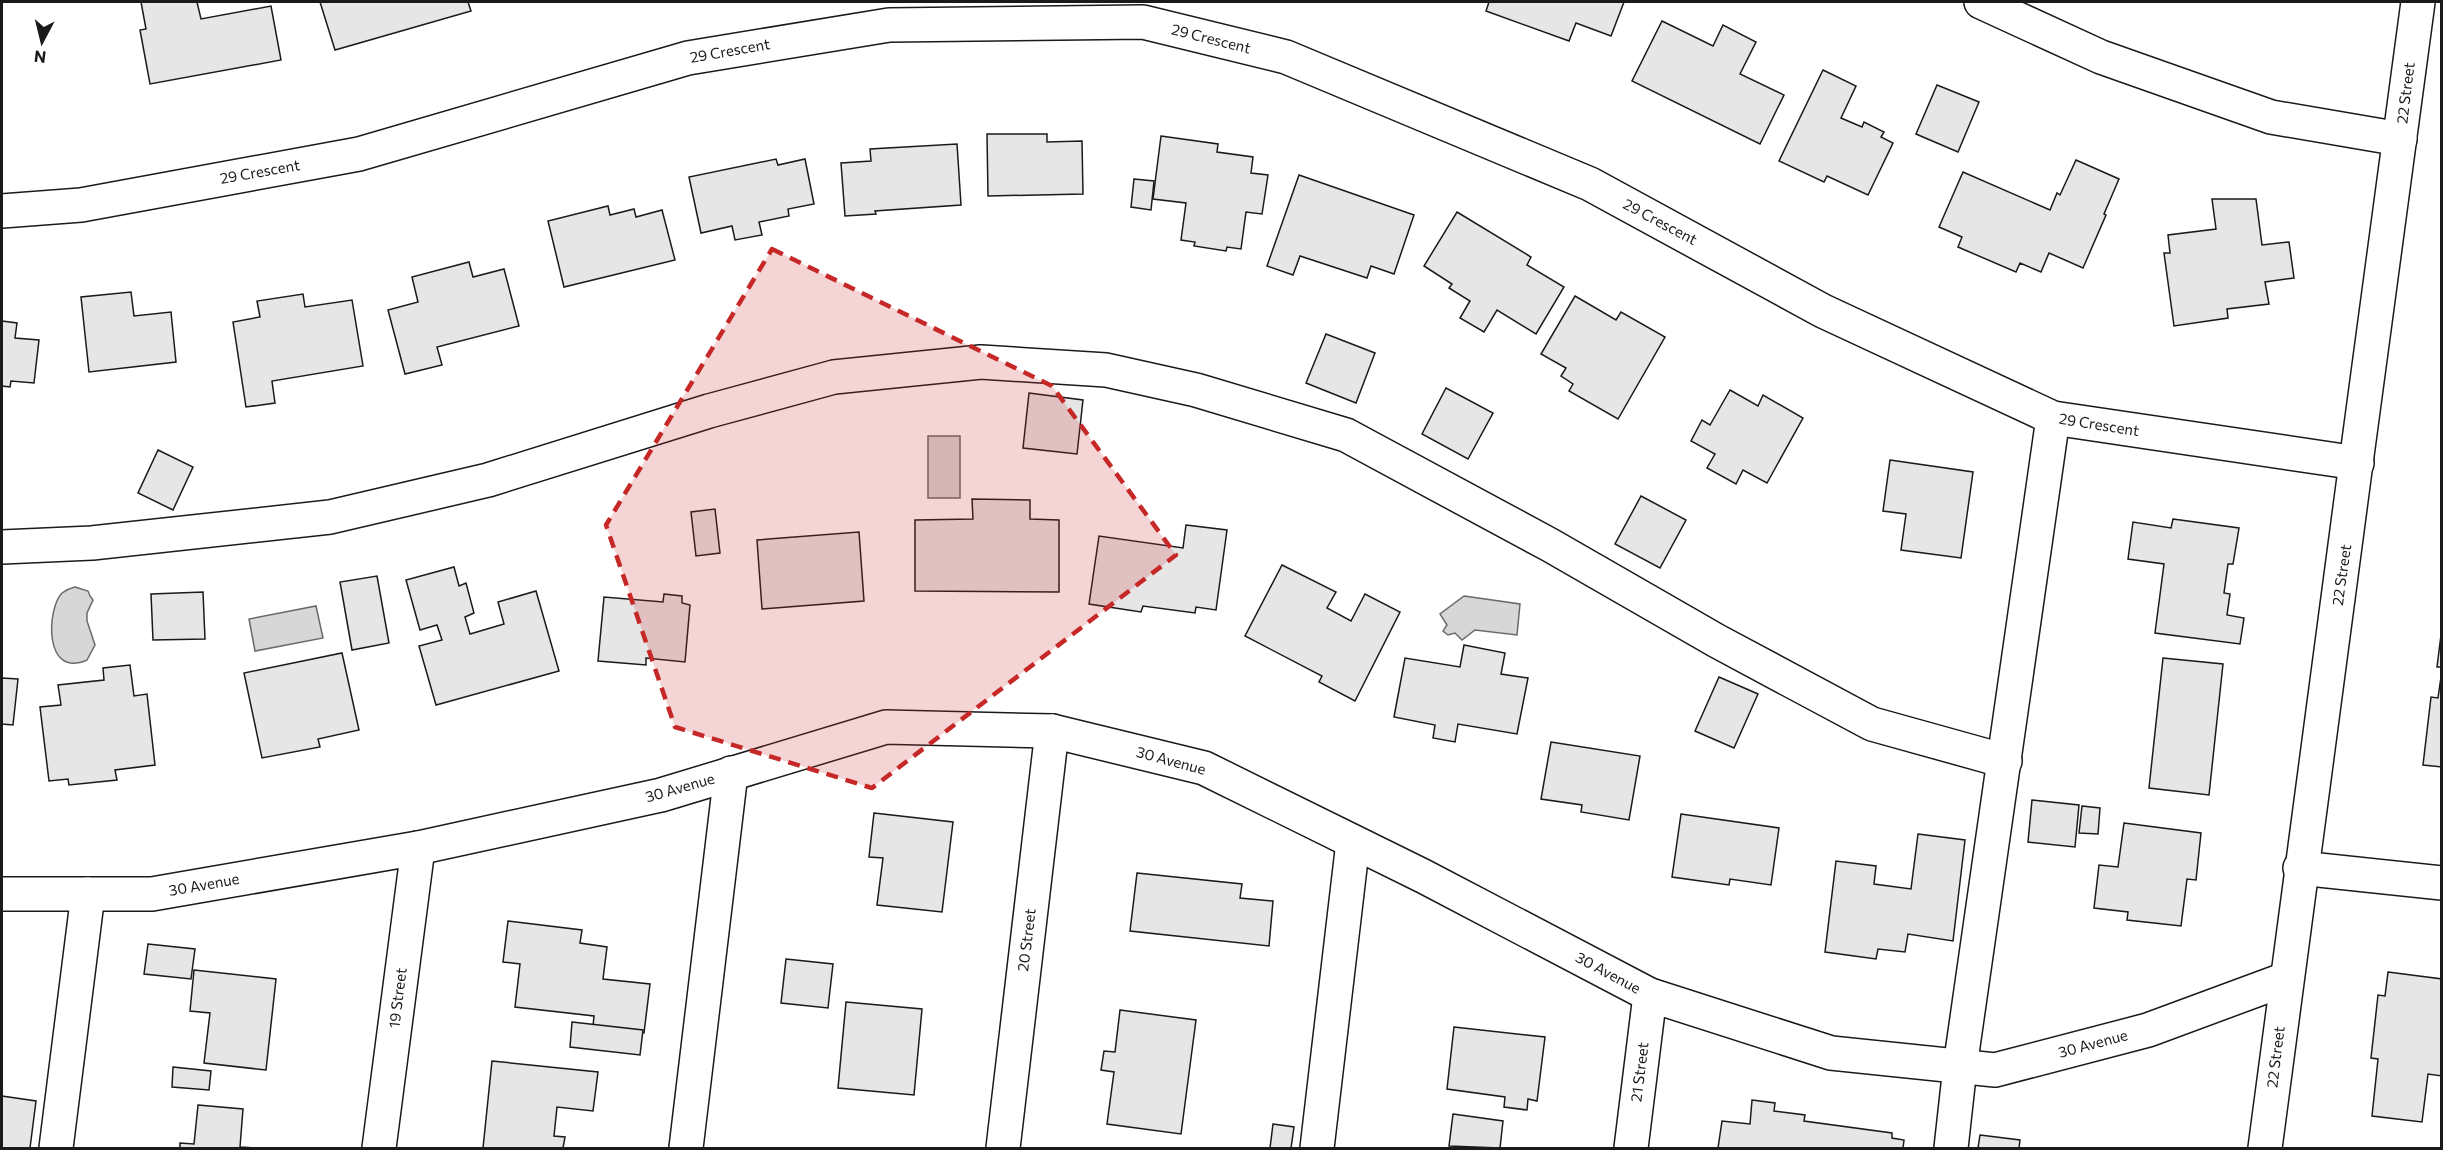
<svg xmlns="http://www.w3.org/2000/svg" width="2443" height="1150" viewBox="0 0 2443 1150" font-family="Commissioner,sans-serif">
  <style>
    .water { fill: #d7d7d7; stroke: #6a6a6a; stroke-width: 1.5 }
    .building { fill: #e6e6e6; stroke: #1a1a1a; stroke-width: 1.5 }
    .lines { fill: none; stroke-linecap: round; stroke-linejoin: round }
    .minor-casing { stroke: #1a1a1a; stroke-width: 36 }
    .minor { stroke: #fff; stroke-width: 33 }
    .marked { fill: #c62828; fill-opacity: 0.2; stroke: #c62828; stroke-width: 4.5; stroke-dasharray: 12 8; stroke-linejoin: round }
    .labels { text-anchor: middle; stroke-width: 4.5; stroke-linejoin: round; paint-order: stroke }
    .street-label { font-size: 15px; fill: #1a1a1a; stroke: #fff }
  </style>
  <rect width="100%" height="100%" fill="#fff"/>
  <g class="water">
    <rect x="928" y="436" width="32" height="62"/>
    <path d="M 75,587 L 88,591 L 90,596 L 93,600 L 87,613 L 87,621 L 95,645 L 87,660 C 43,679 47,608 62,593 C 66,590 71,588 75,587 Z"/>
    <polygon points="1464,596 1520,604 1517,635 1475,630 1462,640 1455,633 1448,635 1443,631 1447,625 1440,614"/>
    <polygon points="316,606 323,638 255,651 249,619"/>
  </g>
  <g class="building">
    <polygon points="141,2 197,2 201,19 271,6 281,60 150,84 140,30 146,29"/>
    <polygon points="320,2 468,2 471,11 335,50"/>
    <polygon points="1489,2 1624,2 1611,36 1576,23 1569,41 1486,11"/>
    <polygon points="1662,21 1713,46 1723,25 1756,42 1740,74 1784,95 1760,144 1632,81"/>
    <polygon points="1823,70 1856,86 1841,118 1862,127 1864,122 1884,132 1881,137 1893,143 1868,195 1827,176 1824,182 1779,161"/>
    <polygon points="1937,85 1979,102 1958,152 1916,134"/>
    <polygon points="987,134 1047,134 1047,142 1082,141 1083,194 988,196"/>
    <polygon points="1161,136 1218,144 1217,152 1253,157 1251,173 1268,175 1262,214 1246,212 1241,249 1227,247 1226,251 1194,246 1195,242 1181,240 1186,203 1153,199"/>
    <polygon points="957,144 961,205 875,211 876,214 845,216 841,163 871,161 870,149"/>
    <polygon points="776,159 778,165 805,159 814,204 788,209 789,216 759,222 762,235 735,240 732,226 701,233 689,177"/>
    <polygon points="2076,160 2119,179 2104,214 2106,215 2083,268 2049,253 2041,272 2020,263 2016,272 1958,247 1962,237 1939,227 1963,172 2050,210 2057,193 2060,195"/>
    <polygon points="1299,175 1414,215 1394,274 1371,266 1367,278 1300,256 1293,275 1267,266"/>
    <polygon points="1134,179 1154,181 1151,210 1131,207"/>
    <polygon points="2212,199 2256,199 2262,245 2289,242 2294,278 2265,282 2269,304 2227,309 2228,318 2174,326 2164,253 2170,253 2168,235 2216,229"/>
    <polygon points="608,206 610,215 634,209 636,217 662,210 675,260 564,287 548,221"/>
    <polygon points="1457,212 1531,257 1527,265 1564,287 1536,334 1497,310 1484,332 1460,318 1470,301 1449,288 1452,284 1424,266"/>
    <polygon points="469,262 473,277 504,269 519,326 437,347 442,365 405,374 388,310 418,302 412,277"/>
    <polygon points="131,292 134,316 171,312 176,362 89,372 81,297"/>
    <polygon points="303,294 305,307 352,300 363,366 272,381 275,403 246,407 233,322 260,317 257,301"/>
    <polygon points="1575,296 1616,320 1621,312 1665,337 1618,419 1569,391 1573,384 1561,376 1566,368 1541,354"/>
    <polygon points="2,321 17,323 15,338 39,340 34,383 11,381 10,387 2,386"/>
    <polygon points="1326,334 1375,353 1356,403 1306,383"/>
    <polygon points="1446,388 1493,413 1468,459 1422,434"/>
    <polygon points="1730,390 1758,406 1763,395 1803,418 1767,483 1743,470 1736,484 1707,468 1715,454 1691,441 1702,420 1710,425"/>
    <polygon points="1029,393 1083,400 1077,454 1023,448"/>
    <polygon points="158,450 193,467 173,510 138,493"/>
    <polygon points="1890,460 1973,472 1961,558 1901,550 1906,514 1883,511"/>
    <polygon points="1641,496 1686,520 1660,568 1615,544"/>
    <polygon points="972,499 1030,500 1030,519 1059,520 1059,592 915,591 915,520 973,519"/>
    <polygon points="715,509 720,553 696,556 691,512"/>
    <polygon points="2173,519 2239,528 2233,564 2228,564 2224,593 2230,594 2227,615 2244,618 2240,644 2155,633 2164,564 2128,559 2133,522 2171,528"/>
    <polygon points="1186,525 1227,530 1216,610 1196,607 1195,613 1143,606 1141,612 1089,604 1099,536 1183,548"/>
    <polygon points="859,532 864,601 762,609 757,540"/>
    <polygon points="1282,565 1336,592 1327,608 1351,621 1365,594 1400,612 1355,701 1319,682 1322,676 1245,636"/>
    <polygon points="454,567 459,586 466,583 474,613 465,617 470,634 504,624 498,602 536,591 559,671 436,705 419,646 442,640 437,625 420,630 406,580"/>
    <polygon points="377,576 389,643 352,650 340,582"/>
    <polygon points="203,592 205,639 153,640 151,594"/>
    <polygon points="664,594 682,596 682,603 690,605 685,662 646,658 646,665 598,661 604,597 663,602"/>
    <polygon points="2442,627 2442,667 2437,667"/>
    <polygon points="1464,645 1505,653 1501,674 1528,678 1517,734 1458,724 1455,742 1433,738 1435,725 1394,717 1405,658 1460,667"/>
    <polygon points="342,653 359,730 318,739 320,747 262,758 244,673"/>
    <polygon points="2163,658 2223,664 2209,795 2149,788"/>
    <polygon points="130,665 134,696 147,694 155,765 115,770 117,780 69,785 68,779 49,781 40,707 61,705 58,685 104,680 103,668"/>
    <polygon points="1719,677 1758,694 1734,748 1695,731"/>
    <polygon points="2441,677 2442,677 2442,767 2423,765 2431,697 2438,698"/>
    <polygon points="2,678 18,679 13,725 2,724"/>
    <polygon points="1551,742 1640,756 1629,820 1581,812 1582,805 1541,799"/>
    <polygon points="2032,800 2079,805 2075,847 2028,842"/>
    <polygon points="2082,806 2100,808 2098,834 2079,833"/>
    <polygon points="874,813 953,822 942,912 877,905 883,858 869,857"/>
    <polygon points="1681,814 1779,828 1771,885 1730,879 1729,885 1672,877"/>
    <polygon points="2124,823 2201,833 2196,880 2187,879 2181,926 2127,920 2128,912 2094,908 2099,865 2118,867"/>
    <polygon points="1918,834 1965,840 1953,941 1908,934 1905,952 1878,949 1876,959 1825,952 1836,861 1876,866 1874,884 1911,889"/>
    <polygon points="1137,873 1242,884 1240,898 1273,901 1269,946 1130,931"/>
    <polygon points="508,921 582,930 580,943 607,947 603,979 650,984 644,1033 593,1026 594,1016 515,1007 520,964 503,962"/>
    <polygon points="148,944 195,949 191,979 144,974"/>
    <polygon points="786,959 833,964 828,1008 781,1003"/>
    <polygon points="194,970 276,979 266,1070 204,1063 210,1013 190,1011"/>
    <polygon points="2388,972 2442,979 2442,1076 2428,1074 2422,1122 2372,1116 2378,1059 2371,1058 2378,995 2385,996"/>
    <polygon points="846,1002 922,1009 914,1095 838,1088"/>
    <polygon points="1120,1010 1196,1020 1181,1134 1107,1124 1114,1072 1101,1070 1104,1051 1115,1052"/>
    <polygon points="572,1022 643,1030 640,1055 570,1047"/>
    <polygon points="1454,1027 1545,1037 1537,1101 1528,1099 1527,1110 1504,1107 1505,1097 1447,1089"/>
    <polygon points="492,1061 598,1072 593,1111 557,1107 554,1136 565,1137 563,1148 483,1148"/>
    <polygon points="173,1067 211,1071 209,1090 172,1087"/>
    <polygon points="2,1096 36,1101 30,1148 2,1148"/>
    <polygon points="1752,1100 1775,1103 1774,1111 1805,1115 1804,1121 1892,1133 1892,1138 1904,1140 1903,1148 1718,1148 1722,1121 1750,1124"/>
    <polygon points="198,1105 243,1109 240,1147 256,1148 180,1148 180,1143 194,1144"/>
    <polygon points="1453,1114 1503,1121 1500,1148 1449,1146"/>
    <polygon points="1273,1124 1294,1127 1291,1148 1270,1148"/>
    <polygon points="1980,1135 2020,1140 2019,1148 1978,1148"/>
  </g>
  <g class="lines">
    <defs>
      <g id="minor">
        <polyline points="1981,2 2101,57 2271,117 2400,139"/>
        <polyline points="2,211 81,205 359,154 688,58 889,25 1143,22 1286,57 1590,184 1823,311 2053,418 2357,463"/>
        <polyline points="2,547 92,543 330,517 488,480 709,411 834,377 981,362 1106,370 1196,390 1346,435 1550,545 1717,641 1872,724 2005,761"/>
        <polyline points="2300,868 2442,883"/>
        <polyline points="2,894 152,894 418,848 661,795 886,727 1052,731 1204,768 1423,876 1650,995 1831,1053 1995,1070 2148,1030 2286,979"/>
        <polyline points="56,1148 88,894"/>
        <polyline points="379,1148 418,848"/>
        <polyline points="686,1148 731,773"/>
        <polyline points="1003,1148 1052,731"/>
        <polyline points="1317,1148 1353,842"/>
        <polyline points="1631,1148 1650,995"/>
        <polyline points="1951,1148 1960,1067 2053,418"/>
        <path d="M 2265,1148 C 2313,766 2368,384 2418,2"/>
      </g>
    </defs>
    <use href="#minor" class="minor-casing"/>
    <use href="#minor" class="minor"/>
  </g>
  <path class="marked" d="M 772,249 L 1052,386 L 1176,555 L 872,788 L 675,727 L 606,525 Z"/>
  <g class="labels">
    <g class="street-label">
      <text transform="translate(1211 39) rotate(14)" y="5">29 Crescent</text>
      <text transform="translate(730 51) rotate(-10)" y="5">29 Crescent</text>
      <text transform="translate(2406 93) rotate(-83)" y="5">22 Street</text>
      <text transform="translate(260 172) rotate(-10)" y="5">29 Crescent</text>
      <text transform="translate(1660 222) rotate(28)" y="5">29 Crescent</text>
      <text transform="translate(2099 425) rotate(9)" y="5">29 Crescent</text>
      <text transform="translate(2342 575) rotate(-82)" y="5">22 Street</text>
      <text transform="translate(1171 761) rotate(15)" y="5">30 Avenue</text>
      <text transform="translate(680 788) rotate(-16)" y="5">30 Avenue</text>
      <text transform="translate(204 885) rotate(-10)" y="5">30 Avenue</text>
      <text transform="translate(1027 940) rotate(-83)" y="5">20 Street</text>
      <text transform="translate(1608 973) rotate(28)" y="5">30 Avenue</text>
      <text transform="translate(398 998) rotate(-83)" y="5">19 Street</text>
      <text transform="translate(2093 1044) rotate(-15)" y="5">30 Avenue</text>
      <text transform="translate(2276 1057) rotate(-83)" y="5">22 Street</text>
      <text transform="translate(1640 1072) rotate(-83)" y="5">21 Street</text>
    </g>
  </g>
  <rect width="2443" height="1150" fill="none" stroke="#1a1a1a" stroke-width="6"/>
  <g transform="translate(42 42) rotate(187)" stroke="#ffffff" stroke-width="4.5" paint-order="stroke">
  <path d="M0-4.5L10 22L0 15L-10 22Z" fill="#1a1a1a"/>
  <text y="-9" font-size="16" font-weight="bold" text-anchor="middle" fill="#1a1a1a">N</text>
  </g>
</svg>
